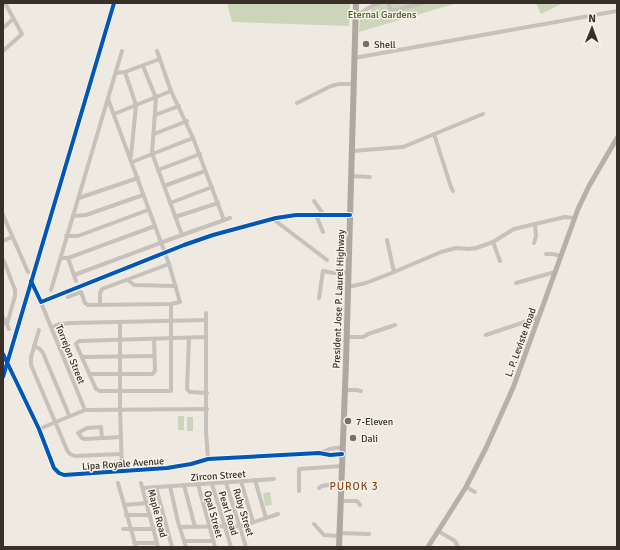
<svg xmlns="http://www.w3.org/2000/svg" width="620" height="550" viewBox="0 0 620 550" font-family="Signika,sans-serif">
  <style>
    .green { fill: #ccd4ba }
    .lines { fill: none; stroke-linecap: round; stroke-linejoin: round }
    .minor { stroke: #c6c1ba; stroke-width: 4 }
    .major { stroke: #b6b0a9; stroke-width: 5 }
    .highway { stroke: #ada8a0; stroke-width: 6 }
    .cycleway-casing { stroke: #faf4e8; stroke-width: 6 }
    .cycleway { stroke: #0057b8; stroke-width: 4 }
    .poi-dot { fill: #777069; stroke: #faf4e8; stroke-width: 1.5 }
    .labels { text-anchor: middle; stroke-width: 3; stroke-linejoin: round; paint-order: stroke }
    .park-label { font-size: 10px; fill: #40562b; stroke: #faf4e8 }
    .poi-label { font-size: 10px; fill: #372f28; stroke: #faf4e8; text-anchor: start }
    .street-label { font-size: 10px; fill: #372f28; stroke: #faf4e8 }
    .neighbourhood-label { font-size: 11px; letter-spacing: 1px; fill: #88471f; stroke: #faf4e8 }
  </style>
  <rect width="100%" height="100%" fill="#eeeae1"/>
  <g class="green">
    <polygon points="227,3 350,3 349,26 232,22"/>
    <polygon points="371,3 457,3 359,32 360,19 371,12"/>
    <polygon points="536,3 563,3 541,14"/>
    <rect x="178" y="416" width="6" height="14"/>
    <rect x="187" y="417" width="6" height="14"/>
    <polygon points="270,492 272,505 265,506 263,493"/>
  </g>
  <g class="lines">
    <g class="minor">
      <polyline points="388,3 391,10 393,11 422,3"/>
      <polyline points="355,17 370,7 379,3"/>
      <polyline points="3,28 13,19"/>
      <polyline points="3,51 22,34 5,3"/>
      <polyline points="157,51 171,91 193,138 224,220"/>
      <polyline points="354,58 617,11"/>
      <polyline points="143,66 156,98 152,153 182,235"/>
      <polyline points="125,72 136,105 131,156"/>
      <polyline points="116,73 125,72 160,59"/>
      <polyline points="297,103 331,86 339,84 354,84"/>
      <polyline points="114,114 171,91"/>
      <polyline points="155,115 179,106"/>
      <polyline points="154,134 187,121"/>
      <polyline points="434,134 451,187 453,191"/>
      <polyline points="352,151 403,147 483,114"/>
      <polyline points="132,162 193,138"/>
      <polyline points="158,170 200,154"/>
      <polyline points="351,176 370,177"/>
      <polyline points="164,186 205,171"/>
      <polyline points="79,198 138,178"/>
      <polyline points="314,201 324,215"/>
      <polyline points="170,203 212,187"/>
      <polyline points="3,215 28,272"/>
      <polyline points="316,215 323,232"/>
      <polyline points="73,216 86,215 143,195"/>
      <polyline points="175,217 218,203"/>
      <polyline points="273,219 327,260"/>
      <polyline points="66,236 78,236 148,210"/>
      <polyline points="3,241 12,237"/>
      <polyline points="493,242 514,229 565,217 574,218"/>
      <polyline points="534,243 536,236 535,224"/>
      <polyline points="546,254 553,254 560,256"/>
      <polyline points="61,258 68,258 155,226"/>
      <polyline points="68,258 76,281"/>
      <polyline points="3,260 4,261 15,290 15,296 7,324"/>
      <polyline points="394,272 441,252 456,248 469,249 476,248 493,242 500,261"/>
      <polyline points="74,275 182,235 230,218"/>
      <polyline points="128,280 134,285 176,286"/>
      <polyline points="31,281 41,302 184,245 213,235 276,218 296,215 350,215"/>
      <polyline points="516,283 555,272"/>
      <polyline points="348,287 366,283 394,272 387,240"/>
      <polyline points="51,290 122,51"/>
      <polyline points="68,297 81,292 85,303 88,305 171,304 180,302 169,264 108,99"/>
      <polyline points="319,298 323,271 333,273 348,272"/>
      <polyline points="171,304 171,391 100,391 96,389 76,344 79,341 206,337"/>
      <polyline points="42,305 85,410"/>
      <polyline points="100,305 100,293 102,289 169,264"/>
      <polyline points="206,313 206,432 208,459"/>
      <polyline points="3,317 9,329"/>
      <polyline points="120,322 120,408 122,471"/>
      <polyline points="52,327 59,324 72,323 206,320"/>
      <polyline points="39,330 31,357 31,365 67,450 70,454 75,456 121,454"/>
      <polyline points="486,335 539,317"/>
      <polyline points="347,337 363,337 368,334 395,325"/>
      <polyline points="189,338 187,389 190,392 207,393"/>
      <polyline points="34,346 40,349 43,353 69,415"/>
      <polyline points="3,354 39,429 54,468 59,473 64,475 167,468 191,464 208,459 319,453 330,455 342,454"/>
      <polyline points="82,357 154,356"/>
      <polyline points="90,374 152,374 155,371 154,339"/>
      <path d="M 3,377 C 39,252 78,128 114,3"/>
      <polyline points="345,390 356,390 361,391"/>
      <polyline points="39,429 85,410 207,409"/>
      <polyline points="102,438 101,427 87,428 78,433 82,438 85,439 121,437"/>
      <polyline points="320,453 330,449 342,447"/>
      <polyline points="255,480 266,518"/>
      <polyline points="241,481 253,522"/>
      <polyline points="118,483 136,547"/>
      <polyline points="141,483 158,547"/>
      <polyline points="226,483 246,547"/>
      <polyline points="198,484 215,547"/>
      <polyline points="212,484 231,547"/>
      <polyline points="184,485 195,527"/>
      <polyline points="170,486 178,522 186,547"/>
      <polyline points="156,487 172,547"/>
      <polyline points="466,487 475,492"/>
      <polyline points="143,488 274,479"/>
      <polyline points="319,488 322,486 341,483"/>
      <polyline points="299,491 299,469 342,466"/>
      <polyline points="340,501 357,501 360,505"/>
      <polyline points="124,505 147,503"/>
      <polyline points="126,515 150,515"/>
      <polyline points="314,524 324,535 339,536"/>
      <polyline points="180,527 242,526 278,514"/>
      <polyline points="123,529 154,529"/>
      <polyline points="438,531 455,541 458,547"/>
      <polyline points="339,533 369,534"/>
      <polyline points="184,541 213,541"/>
      <polyline points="134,543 157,543"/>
    </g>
    <polyline class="major" points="428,547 466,487 486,448 513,388 578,209 589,186 617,138"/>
    <polyline class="highway" points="339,547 346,362 356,3"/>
    <defs>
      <g id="cycleway">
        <polyline points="31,281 41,302 184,245 213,235 276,218 296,215 350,215"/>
        <polyline points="3,354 39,429 54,468 59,473 64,475 167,468 191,464 208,459 319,453 330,455 342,454"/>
        <path d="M 3,377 C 39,252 78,128 114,3"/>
      </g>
    </defs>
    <use href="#cycleway" class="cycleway-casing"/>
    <use href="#cycleway" class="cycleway"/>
  </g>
  <g class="poi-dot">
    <circle cx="366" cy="44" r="4"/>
    <circle cx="348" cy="421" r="4"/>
    <circle cx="353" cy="438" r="4"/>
  </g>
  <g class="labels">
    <g class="park-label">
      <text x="382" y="18">Eternal Gardens</text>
    </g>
    <g class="poi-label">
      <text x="374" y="48">Shell</text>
      <text x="356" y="425">7-Eleven</text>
      <text x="361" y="442">Dali</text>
    </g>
    <g class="street-label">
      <text transform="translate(338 299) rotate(-88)" y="4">President Jose P. Laurel Highway</text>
      <text transform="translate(520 342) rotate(-70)" y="4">L. P. Leviste Road</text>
      <text transform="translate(71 354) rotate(68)" y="4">Torrejon Street</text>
      <text transform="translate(123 463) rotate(-4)" y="4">Lipa Royale Avenue</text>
      <text transform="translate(218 475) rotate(-4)" y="4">Zircon Street</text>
      <text transform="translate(244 512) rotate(73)" y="4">Ruby Street</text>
      <text transform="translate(158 513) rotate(75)" y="4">Maple Road</text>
      <text transform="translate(229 513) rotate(73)" y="4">Pearl Road</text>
      <text transform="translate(214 514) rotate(75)" y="4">Opal Street</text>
    </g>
    <g class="neighbourhood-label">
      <text x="354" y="490">PUROK 3</text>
    </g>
  </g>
  <rect width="620" height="550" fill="none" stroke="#372f28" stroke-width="8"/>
  <g transform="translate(592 28) rotate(1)" stroke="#faf4e8" stroke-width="3" paint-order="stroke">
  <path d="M0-3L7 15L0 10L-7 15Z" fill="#372f28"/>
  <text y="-6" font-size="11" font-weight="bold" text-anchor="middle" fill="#372f28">N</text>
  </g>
</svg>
